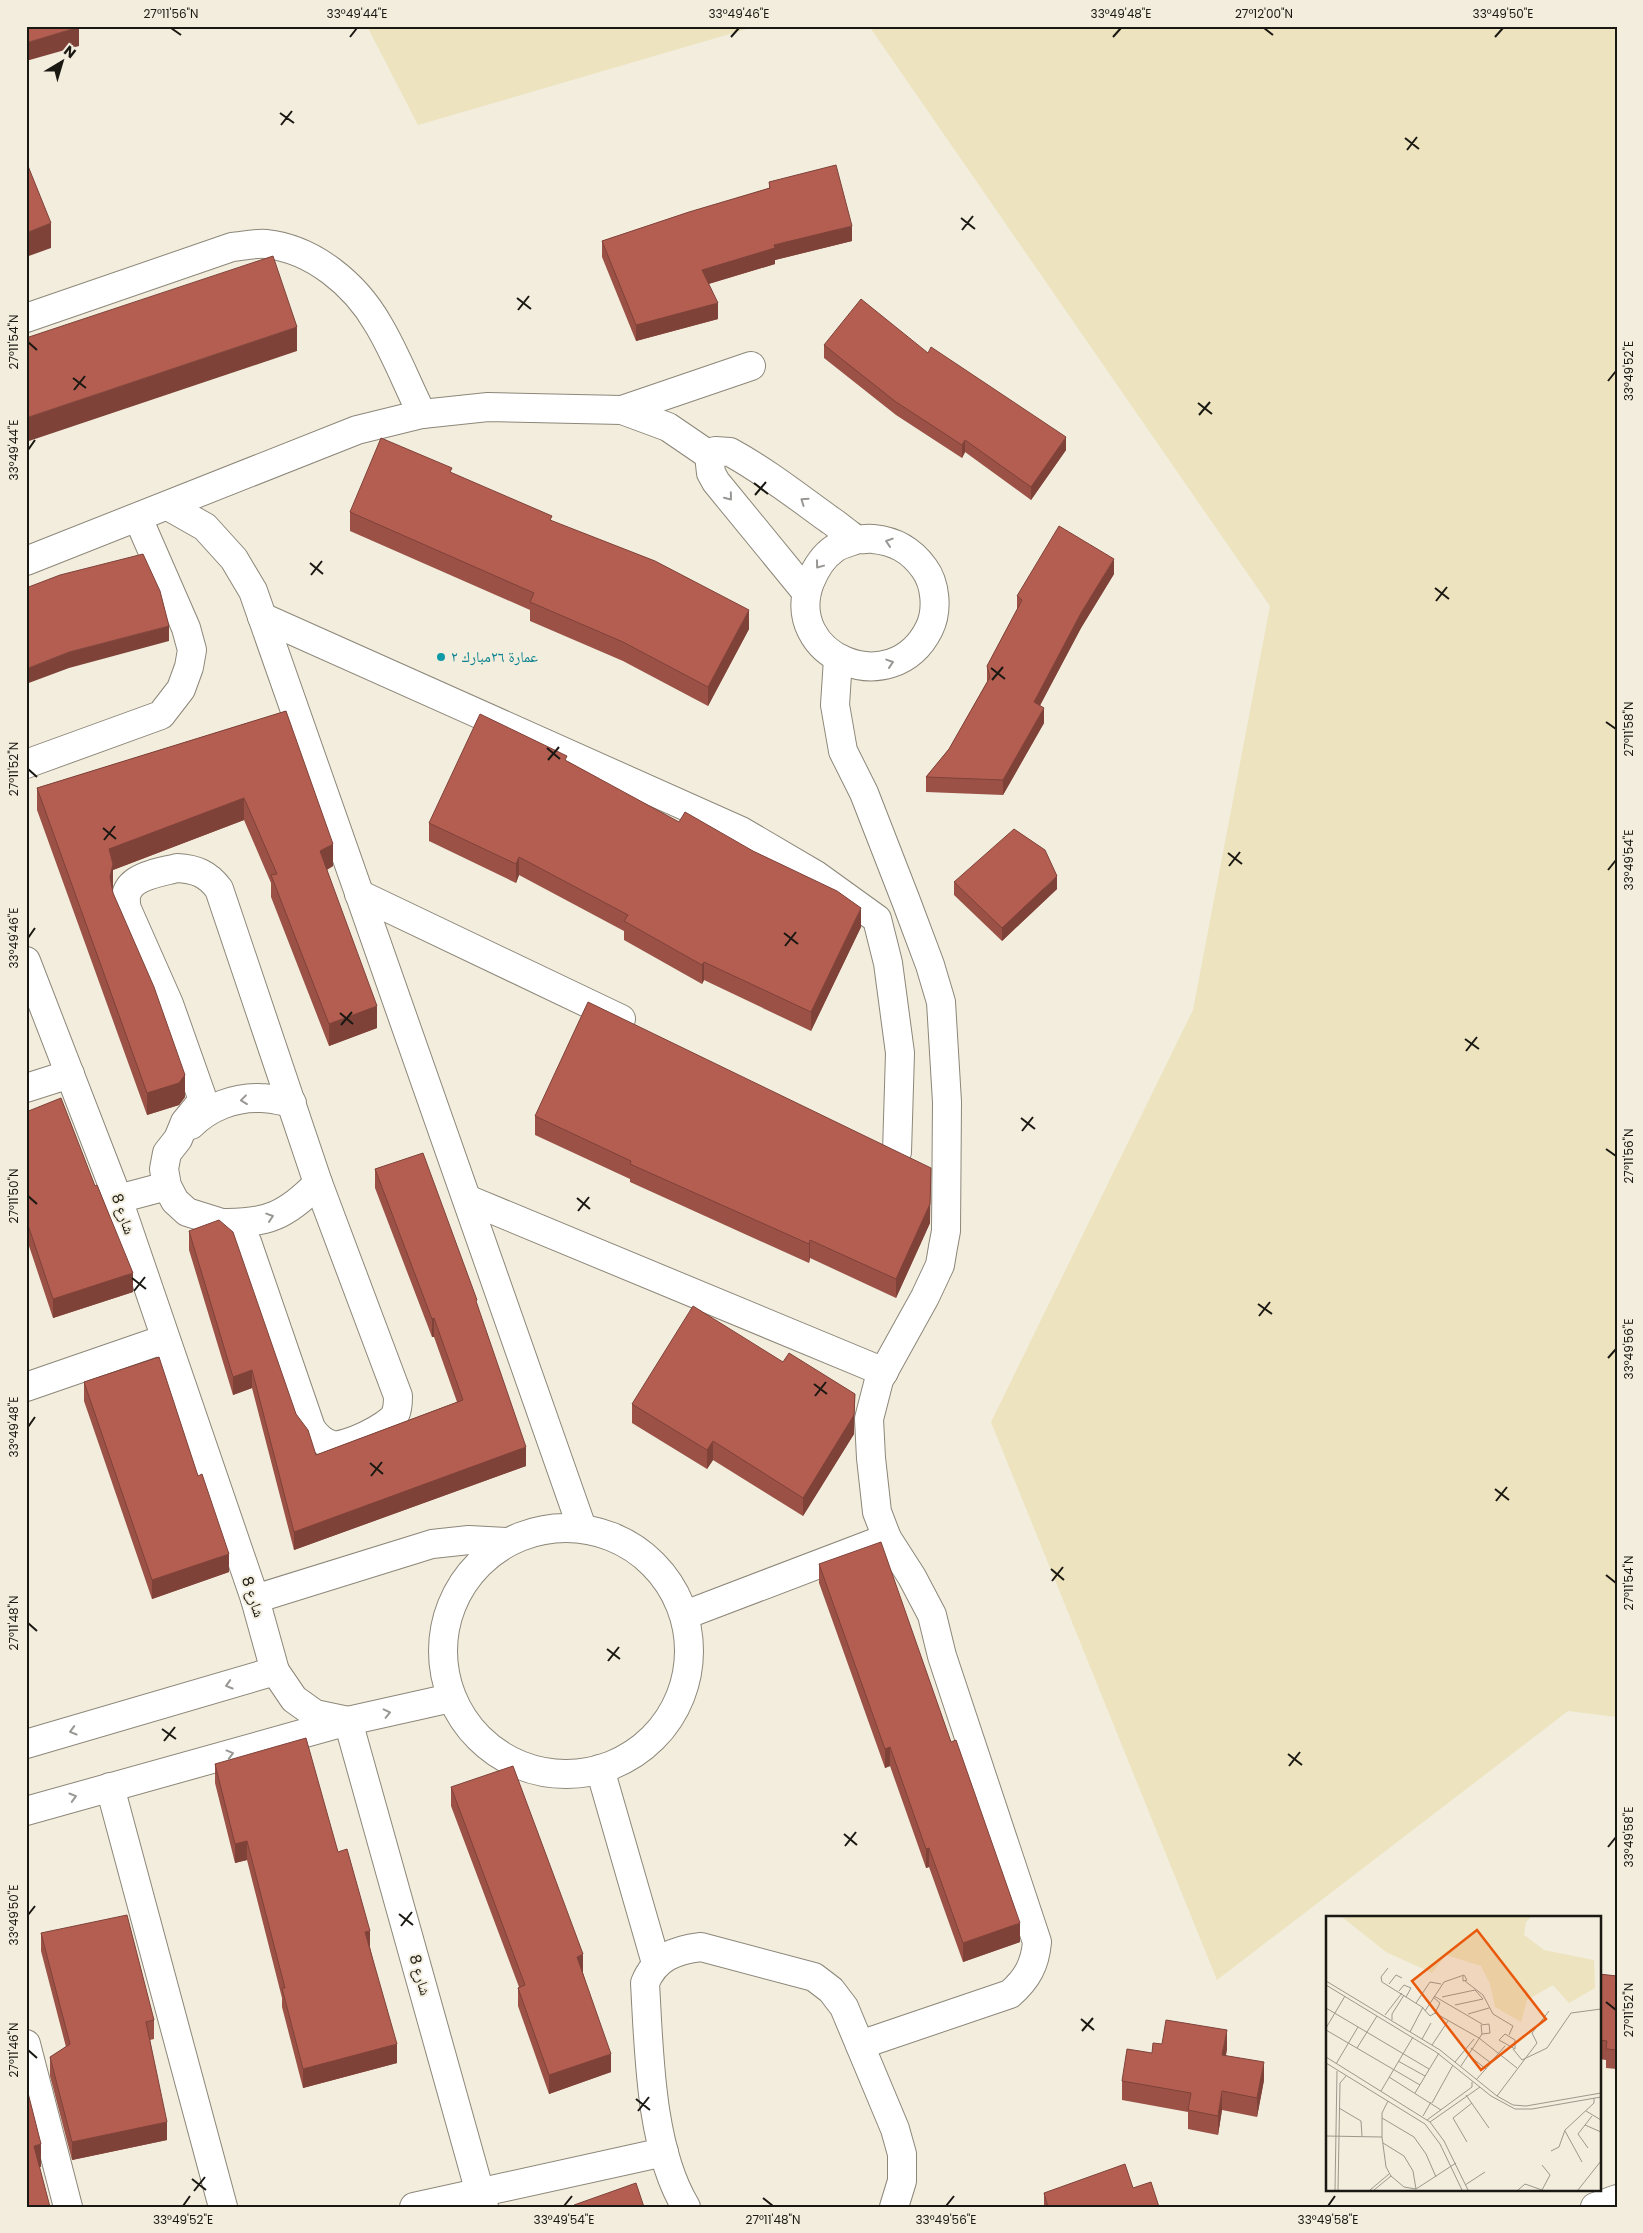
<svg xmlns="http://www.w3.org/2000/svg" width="1643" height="2233" viewBox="0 0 1643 2233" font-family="Poppins,'Noto Naskh Arabic',sans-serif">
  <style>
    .sand { fill: #ede3be }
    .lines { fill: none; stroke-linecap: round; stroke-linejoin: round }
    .minor-casing { stroke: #8c8779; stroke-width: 30 }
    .minor { stroke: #fff; stroke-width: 28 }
    .wall { fill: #9b5146 }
    .shaded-wall { fill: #7e4239 }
    .building { fill: #b45e51; stroke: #7e4239 }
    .oneway { stroke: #989794 }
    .ticks { fill: none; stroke: #1a1812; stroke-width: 2 }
    .culture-dot { fill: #0f9aa8; stroke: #f2eddd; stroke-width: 2 }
    .labels { text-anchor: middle; stroke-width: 4; stroke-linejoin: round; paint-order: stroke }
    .culture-label { font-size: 15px; fill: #0d838f; stroke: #f2eddd; text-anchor: start }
    .street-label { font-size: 15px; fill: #1a1812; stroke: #f2eddd }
    .inset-road { fill: none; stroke: #9c988c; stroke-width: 1 }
    .view { fill: #e8590c; fill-opacity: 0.15; stroke: #e8590c; stroke-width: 2.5 }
    .inset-edge { fill: none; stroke: #1a1812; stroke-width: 2.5 }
    .neatline { fill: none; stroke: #1a1812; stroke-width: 2 }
    .ticks-label { font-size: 12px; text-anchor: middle; fill: #1a1812 }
  </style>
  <rect width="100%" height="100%" fill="#f2eddd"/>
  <g class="sand">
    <polygon points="367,26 757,26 418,125"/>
    <polygon points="869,26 1617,26 1617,1717 1568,1711 1217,1980 991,1422 1193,1010 1270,606"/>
  </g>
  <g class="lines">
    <defs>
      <g id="minor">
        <path d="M 26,318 L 232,247 C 243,246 255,243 266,244 C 313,249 355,284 378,324 C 395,352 407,384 422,414"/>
        <polyline points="622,410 751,366"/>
        <path d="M 709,455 L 715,451 L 730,452 C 765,471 798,497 830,520 C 837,524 852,538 858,539 C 862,540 869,538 873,539 C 895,541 911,550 924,568 C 936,584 938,611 929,629 C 892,703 782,656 810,582 C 815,570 822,557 834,549 C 840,544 851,542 858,539"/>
        <polyline points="709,455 711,473 716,482 806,592"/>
        <polyline points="168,506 205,527 234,559 253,591 582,1528"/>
        <polyline points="26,561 357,430 422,414 488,407 622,410 668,427 709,455"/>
        <polyline points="262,617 741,831 816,875 877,919 888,963 900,1053 897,1152"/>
        <path d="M 838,659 L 835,705 L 843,751 L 864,793 L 906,901 L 930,965 L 941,1002 L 947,1102 L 946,1231 L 943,1247 L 940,1265 L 925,1297 L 879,1380 L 869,1419 L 871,1458 L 877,1512 L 887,1538 L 912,1577 L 932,1615 L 942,1656 L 1037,1942 C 1035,1965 1027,1979 1010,1994 L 860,2045"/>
        <polyline points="26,764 161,715 181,689 189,667 192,650 186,628 138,518"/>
        <path d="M 177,868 C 196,869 208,874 219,889 L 318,1183 L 398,1396 C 398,1402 398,1409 395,1415 C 388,1427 345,1448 332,1445 C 322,1442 316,1436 311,1428 L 247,1242 L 237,1232 L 222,1223 L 187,1212 L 175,1201 L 167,1186 L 164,1169 L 167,1153 L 178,1139 L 185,1122 L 203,1100 L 169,1004 L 127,909 C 119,877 154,874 177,868 Z"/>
        <polyline points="359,894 621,1019"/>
        <polyline points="26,961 118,1199 255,1599 275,1671 294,1699 315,1714 348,1721 484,2207"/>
        <polyline points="26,1088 70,1074"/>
        <path d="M 191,1125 C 209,1107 235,1097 260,1098 C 271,1098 282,1101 292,1103"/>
        <polyline points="118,1199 167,1186"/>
        <polyline points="467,1199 884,1372"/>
        <path d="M 222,1223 C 267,1224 287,1215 318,1183"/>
        <polyline points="26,1387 165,1339"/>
        <circle cx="566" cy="1651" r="123"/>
        <polyline points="255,1599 432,1544 469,1540 506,1542"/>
        <polyline points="685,1615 887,1538"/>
        <polyline points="26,1744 275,1671"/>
        <polyline points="600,1769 656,1963"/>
        <polyline points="110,1787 223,2207"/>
        <polyline points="26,1811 348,1721 451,1698"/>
        <polyline points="26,2044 68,2207"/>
        <polyline points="414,2207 664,2152"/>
        <path d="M 686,2207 C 650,2148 649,2051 645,1983 C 655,1958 675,1950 701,1947 L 814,1977 L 831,1990 L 844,2007 L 895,2129 L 902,2154 L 902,2181 L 894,2207"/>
        <polyline points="1595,2207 1617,2199"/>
      </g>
    </defs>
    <use href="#minor" class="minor-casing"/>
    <use href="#minor" class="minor"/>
  </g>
  <g class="wall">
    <polygon points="769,182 852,241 775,260 775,264 708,284 718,319 636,341 602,257 602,241 769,188"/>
    <polygon points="824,345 928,353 1066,450 1031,500 965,452 962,458 896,415 824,358"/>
    <polygon points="452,473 552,521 749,629 708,706 623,661 530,621 530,610 350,531 350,512"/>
    <polygon points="1114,574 1081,628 1040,705 1044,723 1003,795 926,792 926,777 949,749 987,682 987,666 1017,610 1017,596"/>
    <polygon points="286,711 333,866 327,870 377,1028 329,1046 271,897 271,883 244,820 113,870 113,893 185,1097 179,1105 147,1115 37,810 37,788"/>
    <polygon points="567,761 861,927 811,1031 704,980 702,984 624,940 624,931 519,875 516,883 429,841 429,823"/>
    <polygon points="954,882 1057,889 1002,941 954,895"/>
    <polygon points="26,1112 95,1186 133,1292 53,1318 26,1237"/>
    <polygon points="535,1116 930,1223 896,1298 810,1258 809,1263 630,1182 630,1179 535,1135"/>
    <polygon points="375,1169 477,1305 526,1466 294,1550 252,1388 233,1395 189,1250 189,1231 296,1414 316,1455 457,1402 434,1337 432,1337 375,1188"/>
    <polygon points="84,1382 229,1572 152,1599 84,1401"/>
    <polygon points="632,1404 854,1434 803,1516 713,1460 707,1469 632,1423"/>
    <polygon points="819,1564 1020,1942 963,1962 929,1867 926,1868 890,1766 885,1768 819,1583"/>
    <polygon points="215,1764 338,1852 370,1947 397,2063 303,2088 282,2007 282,1998 247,1860 235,1863 215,1783"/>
    <polygon points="451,1787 583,1973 611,2072 549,2094 518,2006 518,1988 519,1987 451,1806"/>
    <polygon points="41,1933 154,2020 154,2039 150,2040 167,2140 72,2160 50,2076 50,2057 66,2047 41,1951"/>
    <polygon points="1599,1974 1617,1976 1617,2069 1606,2068 1606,2060 1599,2059"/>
    <polygon points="1162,2044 1227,2049 1226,2055 1264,2080 1257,2117 1222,2110 1218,2135 1188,2129 1188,2112 1122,2100 1122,2081"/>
    <polygon points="1133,2188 1159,2207 1044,2207 1044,2193"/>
  </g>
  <g class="shaded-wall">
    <polygon points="79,27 79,46 26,61 26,43"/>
    <polygon points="51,223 51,248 26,257 26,233"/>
    <polygon points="852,226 852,241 775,260 775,264 702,286 702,270 774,245"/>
    <polygon points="718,303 718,319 636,341 636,325"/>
    <polygon points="297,327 297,351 26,442 26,418"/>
    <polygon points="1066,437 1066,450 1031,500 1031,487"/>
    <polygon points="965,440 965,452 962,458 962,445"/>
    <polygon points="1114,559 1114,574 1081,628 1034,717 1034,702 1081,613"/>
    <polygon points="749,610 749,629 708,706 708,687"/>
    <polygon points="169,626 169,641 69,668 26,684 26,669 69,652"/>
    <polygon points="1044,708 1044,723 1003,795 1003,780"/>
    <polygon points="244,798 244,820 113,870 113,886 110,900 109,849"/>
    <polygon points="333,844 333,866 320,873 320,851"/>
    <polygon points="519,857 519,875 516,883 516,864"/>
    <polygon points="1057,876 1057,889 1002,941 1002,928"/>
    <polygon points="861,908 861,927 811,1031 811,1012"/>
    <polygon points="704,962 704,980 702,984 702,965"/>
    <polygon points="377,1006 377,1028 329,1046 329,1024"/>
    <polygon points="185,1075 185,1097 179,1105 147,1115 147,1093"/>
    <polygon points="931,1168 930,1223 896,1298 896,1279"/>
    <polygon points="810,1240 810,1258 809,1263 809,1244"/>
    <polygon points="133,1273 133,1292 53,1318 53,1299"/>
    <polygon points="434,1318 434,1337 432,1337 432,1319"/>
    <polygon points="252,1370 252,1388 233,1395 233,1377"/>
    <polygon points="855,1394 854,1434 803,1516 803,1498"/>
    <polygon points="713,1441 713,1460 707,1469 707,1450"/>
    <polygon points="526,1447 526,1466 294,1550 294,1532"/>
    <polygon points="229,1554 229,1572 152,1599 152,1580"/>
    <polygon points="890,1747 890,1766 885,1768 885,1749"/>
    <polygon points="247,1841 247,1860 235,1863 235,1844"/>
    <polygon points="929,1848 929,1867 926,1868 926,1849"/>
    <polygon points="1020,1923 1020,1942 963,1962 963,1943"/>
    <polygon points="370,1931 370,1949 365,1932"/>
    <polygon points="583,1954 583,1973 577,1976 577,1957"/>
    <polygon points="1227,2030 1227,2049 1222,2073 1222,2055"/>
    <polygon points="397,2044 397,2063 303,2088 303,2069"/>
    <polygon points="611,2054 611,2072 549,2094 549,2075"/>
    <polygon points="1264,2062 1264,2080 1257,2117 1257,2098"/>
    <polygon points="1222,2091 1222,2110 1218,2135 1218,2116"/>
    <polygon points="167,2122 167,2140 72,2160 72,2142"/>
    <polygon points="41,2144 41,2167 34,2168 34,2146"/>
  </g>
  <g class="building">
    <polygon points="26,26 79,26 79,27 26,43"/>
    <polygon points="26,161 51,223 26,233"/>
    <polygon points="836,165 852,226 774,245 775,248 702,270 718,303 636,325 602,241 689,212 770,188 769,182"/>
    <polygon points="273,256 297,327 26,418 26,338"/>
    <polygon points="861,299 928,353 931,347 1066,437 1031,487 965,440 962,445 896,402 824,345"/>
    <polygon points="381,438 452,468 450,472 552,516 550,520 655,561 749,610 708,687 623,642 530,602 534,593 350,512"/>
    <polygon points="1059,526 1114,559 1081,613 1034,702 1044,708 1003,780 926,777 949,749 990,677 987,666 1022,600 1017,596"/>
    <polygon points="143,554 160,591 169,626 69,652 26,669 26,588 60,575"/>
    <polygon points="286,711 333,844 320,851 377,1006 329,1024 271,875 277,874 244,798 109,849 113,864 110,877 113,893 154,987 185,1075 179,1083 147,1093 37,788"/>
    <polygon points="480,714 567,756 565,760 679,822 685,812 753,851 837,891 861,908 811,1012 704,962 702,965 624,921 628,915 519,857 516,864 429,823"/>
    <polygon points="1014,829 1045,850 1057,876 1002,928 954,882"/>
    <polygon points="588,1002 931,1168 930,1204 896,1279 810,1240 809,1244 630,1164 631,1161 535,1116"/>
    <polygon points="61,1098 95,1186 97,1185 133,1273 53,1299 26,1219 26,1112"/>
    <polygon points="423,1153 477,1300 476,1301 526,1447 294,1532 252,1370 233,1377 189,1231 219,1220 233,1232 296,1414 308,1430 316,1455 463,1400 434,1318 432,1319 375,1169"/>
    <polygon points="693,1306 783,1362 789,1353 855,1394 854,1415 803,1498 713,1441 707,1450 632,1404"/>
    <polygon points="159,1357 198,1476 202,1474 229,1554 152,1580 84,1382"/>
    <polygon points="881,1542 951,1742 956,1740 1020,1923 963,1943 929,1848 926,1849 890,1747 885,1749 819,1564"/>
    <polygon points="306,1738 338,1852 347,1849 370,1931 365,1932 397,2044 303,2069 282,1988 285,1988 247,1841 235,1844 215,1764"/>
    <polygon points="513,1766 583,1954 577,1957 611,2054 549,2075 518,1988 525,1985 451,1787"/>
    <polygon points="127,1915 154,2020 146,2022 167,2122 72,2142 50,2057 70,2044 41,1933"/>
    <polygon points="1599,1974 1617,1976 1617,2050 1606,2049 1607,2041 1599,2040"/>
    <polygon points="1166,2020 1227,2030 1222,2055 1264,2062 1257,2098 1222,2091 1218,2116 1188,2110 1191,2093 1122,2081 1127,2049 1152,2053 1153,2043 1162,2044"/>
    <polygon points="26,2085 41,2144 34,2146 50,2207 26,2207"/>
    <polygon points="1125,2164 1133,2188 1151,2182 1159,2207 1048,2207 1044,2193"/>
    <polygon points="636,2183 644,2207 575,2207 574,2205"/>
  </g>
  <defs><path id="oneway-chevron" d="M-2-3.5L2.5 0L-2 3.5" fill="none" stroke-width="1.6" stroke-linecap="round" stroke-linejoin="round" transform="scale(1.25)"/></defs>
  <g class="oneway">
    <use href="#oneway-chevron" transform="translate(729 497) rotate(51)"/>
    <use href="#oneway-chevron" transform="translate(804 501) rotate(-145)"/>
    <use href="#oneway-chevron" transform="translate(889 542) rotate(-162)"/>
    <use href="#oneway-chevron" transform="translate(819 565) rotate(127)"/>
    <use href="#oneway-chevron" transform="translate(890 663) rotate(-18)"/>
    <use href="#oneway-chevron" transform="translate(244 1100) rotate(173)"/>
    <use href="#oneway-chevron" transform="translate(270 1217) rotate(-18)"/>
    <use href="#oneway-chevron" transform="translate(229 1685) rotate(164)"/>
    <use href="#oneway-chevron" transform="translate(387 1713) rotate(-13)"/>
    <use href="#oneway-chevron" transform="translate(73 1731) rotate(164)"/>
    <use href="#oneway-chevron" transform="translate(230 1754) rotate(-15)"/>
    <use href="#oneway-chevron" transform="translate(73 1797) rotate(-16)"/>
  </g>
  <path class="ticks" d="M 171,28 L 181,35M 1264,28 L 1273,35M 350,37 L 357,28M 731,37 L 739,28M 1113,37 L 1121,28M 1495,37 L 1503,28M 280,113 L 294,123M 281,125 L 292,111M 1405,138 L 1419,149M 1407,150 L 1417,137M 961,218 L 975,229M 962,230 L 973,216M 517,298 L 531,309M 518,310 L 529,296M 28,342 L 37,350M 73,378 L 86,388M 1608,381 L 1616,371M 74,390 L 85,376M 1198,403 L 1212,414M 1199,415 L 1210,402M 28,450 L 35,440M 754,483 L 768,494M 755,495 L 766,482M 310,563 L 323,574M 311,575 L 322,561M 1435,588 L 1449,599M 1436,601 L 1447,587M 991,668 L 1005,679M 992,680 L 1003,667M 1606,722 L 1616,729M 547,748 L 560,759M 548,760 L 559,747M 28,769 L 37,777M 103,828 L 116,839M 104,840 L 115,826M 1228,853 L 1242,864M 1229,866 L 1240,852M 1608,870 L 1616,860M 784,933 L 798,944M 28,938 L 35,928M 785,946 L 796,932M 340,1013 L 353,1024M 341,1025 L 352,1012M 1465,1039 L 1479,1049M 1466,1051 L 1477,1037M 1021,1118 L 1035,1129M 1022,1131 L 1033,1117M 1606,1149 L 1616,1156M 28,1196 L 37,1204M 577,1198 L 590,1209M 578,1211 L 589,1197M 132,1278 L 146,1289M 134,1291 L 145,1277M 1258,1304 L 1272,1314M 1259,1316 L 1270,1302M 1608,1358 L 1616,1349M 814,1384 L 827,1394M 815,1396 L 826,1382M 28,1427 L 35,1417M 370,1463 L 383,1474M 371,1476 L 382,1462M 1495,1489 L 1509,1500M 1496,1501 L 1507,1487M 1051,1569 L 1064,1580M 1606,1575 L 1616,1583M 1052,1581 L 1063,1567M 28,1623 L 37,1631M 607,1649 L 620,1659M 608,1661 L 619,1647M 162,1729 L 176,1739M 164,1741 L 175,1727M 1288,1754 L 1302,1765M 1289,1766 L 1300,1752M 844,1834 L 857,1845M 845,1846 L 856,1832M 1608,1847 L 1616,1837M 399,1914 L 413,1925M 28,1915 L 35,1906M 401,1926 L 412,1912M 1606,2002 L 1616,2010M 1081,2019 L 1094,2030M 1082,2031 L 1093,2018M 28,2050 L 37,2058M 636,2099 L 650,2110M 638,2111 L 649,2097M 192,2179 L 206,2190M 194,2191 L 205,2177M 763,2198 L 773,2206M 183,2206 L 190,2196M 564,2206 L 572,2196M 946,2206 L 954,2196M 1328,2206 L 1335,2196"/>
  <circle class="culture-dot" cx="441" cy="657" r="5"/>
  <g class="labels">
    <g class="culture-label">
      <text x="451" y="662">عمارة ٢٦مبارك ٢</text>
    </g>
    <g class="street-label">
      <text transform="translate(123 1214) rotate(71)" y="5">شارع 8</text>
      <text transform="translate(253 1597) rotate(72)" y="5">شارع 8</text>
      <text transform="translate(420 1975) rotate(74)" y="5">شارع 8</text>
    </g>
  </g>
  <g transform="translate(1326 1916)">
    <rect width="275" height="275" fill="#f2eddd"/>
    <path d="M 16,1 L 205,1 L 200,6 L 198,19 L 218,34 L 268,44 L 269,72 L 243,87 L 227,69 L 201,84 L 195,106 L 169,91 L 164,68 L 155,50 L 120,39 L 106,57 L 60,36 Z" fill="#ede3be"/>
    <path class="inset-road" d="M 62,52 L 55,61 L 56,66 L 96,91 L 104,100 L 109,97 L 153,122 L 191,152M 0,65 L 114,134 L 171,180 L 187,189 L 200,190 L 275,177M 139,65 L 157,79 L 167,98 L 187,110 L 183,119M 63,68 L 70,59 L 76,62M 0,69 L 110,136 L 165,180 L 189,193 L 206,193 L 275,181M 73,75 L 78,69 L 85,72 L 80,81M 108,80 L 156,108M 107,81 L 114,87 L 109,97M 116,81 L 149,74 L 157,83M 90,87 L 104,66 L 115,68M 129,89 L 157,83M 0,92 L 103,153M 99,95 L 118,66 L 138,59 L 141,64 L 137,65 L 137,60M 142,98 L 163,92M 59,99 L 76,77M 66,104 L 66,98 L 78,79M 0,112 L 19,80M 0,114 L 94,169M 84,116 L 97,91M 179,118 L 189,124 L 189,133 L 173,124 ZM 96,123 L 105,107M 106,129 L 122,105M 31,132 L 51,100M 145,132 L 165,147 L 150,164M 187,133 L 196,144 L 221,132 L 245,97 L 275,93M 0,141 L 104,206 L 118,225 L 142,274M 146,142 L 160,153M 72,145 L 99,160M 129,146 L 148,123M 165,146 L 179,130M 0,147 L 99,208 L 114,228 L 136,274M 10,148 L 32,111M 135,150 L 156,118 L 164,117 L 163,108 L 155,109 L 156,118M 63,161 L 115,194M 55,175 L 87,121M 89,177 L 113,137M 140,179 L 163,212M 171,180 L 211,127 L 206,117 L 223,95M 62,185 L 56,197 L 56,221 L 60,251 L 65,260 L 78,271 L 90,273 L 130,247M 106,187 L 127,149M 13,192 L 35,205 L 36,220M 260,195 L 275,204M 97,200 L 105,186M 56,202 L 88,221 L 100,238 L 110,261M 101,204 L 146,171 L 146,166M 104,206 L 154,171M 259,209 L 275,216M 239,215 L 256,246M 0,220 L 56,221M 141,226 L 127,202 L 146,187M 57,227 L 78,240 L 87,255 L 90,273M 262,232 L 252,218 L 266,200M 225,235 L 233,231 L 239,214 L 268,187 L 268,182M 139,269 L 159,256M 9,274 L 11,155M 12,274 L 14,167 L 20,160M 44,274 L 63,258M 48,274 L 65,260M 192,274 L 199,268 L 216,274M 216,274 L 224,259 L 216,249M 252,274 L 275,245"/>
    <path class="view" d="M 151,14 L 220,103 L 155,154 L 86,65 Z"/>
    <rect width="275" height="275" class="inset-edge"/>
  </g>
  <rect width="1643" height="2233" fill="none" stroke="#f2eddd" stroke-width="55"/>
  <g transform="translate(62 62) rotate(38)" stroke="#f2eddd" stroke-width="4" paint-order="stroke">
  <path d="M0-4L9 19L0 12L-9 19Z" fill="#1a1812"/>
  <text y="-8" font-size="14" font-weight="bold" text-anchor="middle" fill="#1a1812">N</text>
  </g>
  <rect x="28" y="28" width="1588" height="2178" class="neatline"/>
  <g class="ticks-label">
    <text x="171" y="18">27°11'56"N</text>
    <text x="357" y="18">33°49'44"E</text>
    <text x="739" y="18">33°49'46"E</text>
    <text x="1121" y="18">33°49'48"E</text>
    <text x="1264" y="18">27°12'00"N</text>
    <text x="1503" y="18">33°49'50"E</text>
    <text transform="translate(14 342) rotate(-90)" y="4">27°11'54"N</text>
    <text transform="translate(1629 371) rotate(-90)" y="4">33°49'52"E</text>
    <text transform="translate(14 450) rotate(-90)" y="4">33°49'44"E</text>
    <text transform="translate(1629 729) rotate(-90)" y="4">27°11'58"N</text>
    <text transform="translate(14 769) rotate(-90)" y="4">27°11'52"N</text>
    <text transform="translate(1629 860) rotate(-90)" y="4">33°49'54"E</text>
    <text transform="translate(14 938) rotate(-90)" y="4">33°49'46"E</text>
    <text transform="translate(1629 1156) rotate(-90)" y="4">27°11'56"N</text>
    <text transform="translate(14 1196) rotate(-90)" y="4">27°11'50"N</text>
    <text transform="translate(1629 1349) rotate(-90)" y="4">33°49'56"E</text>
    <text transform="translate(14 1427) rotate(-90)" y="4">33°49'48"E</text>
    <text transform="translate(1629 1583) rotate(-90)" y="4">27°11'54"N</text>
    <text transform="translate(14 1623) rotate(-90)" y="4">27°11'48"N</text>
    <text transform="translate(1629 1837) rotate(-90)" y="4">33°49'58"E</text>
    <text transform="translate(14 1915) rotate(-90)" y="4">33°49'50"E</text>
    <text transform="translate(1629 2010) rotate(-90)" y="4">27°11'52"N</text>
    <text transform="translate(14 2050) rotate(-90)" y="4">27°11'46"N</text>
    <text x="183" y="2224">33°49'52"E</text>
    <text x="564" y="2224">33°49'54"E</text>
    <text x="773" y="2224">27°11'48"N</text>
    <text x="946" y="2224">33°49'56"E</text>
    <text x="1328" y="2224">33°49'58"E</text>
  </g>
</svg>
